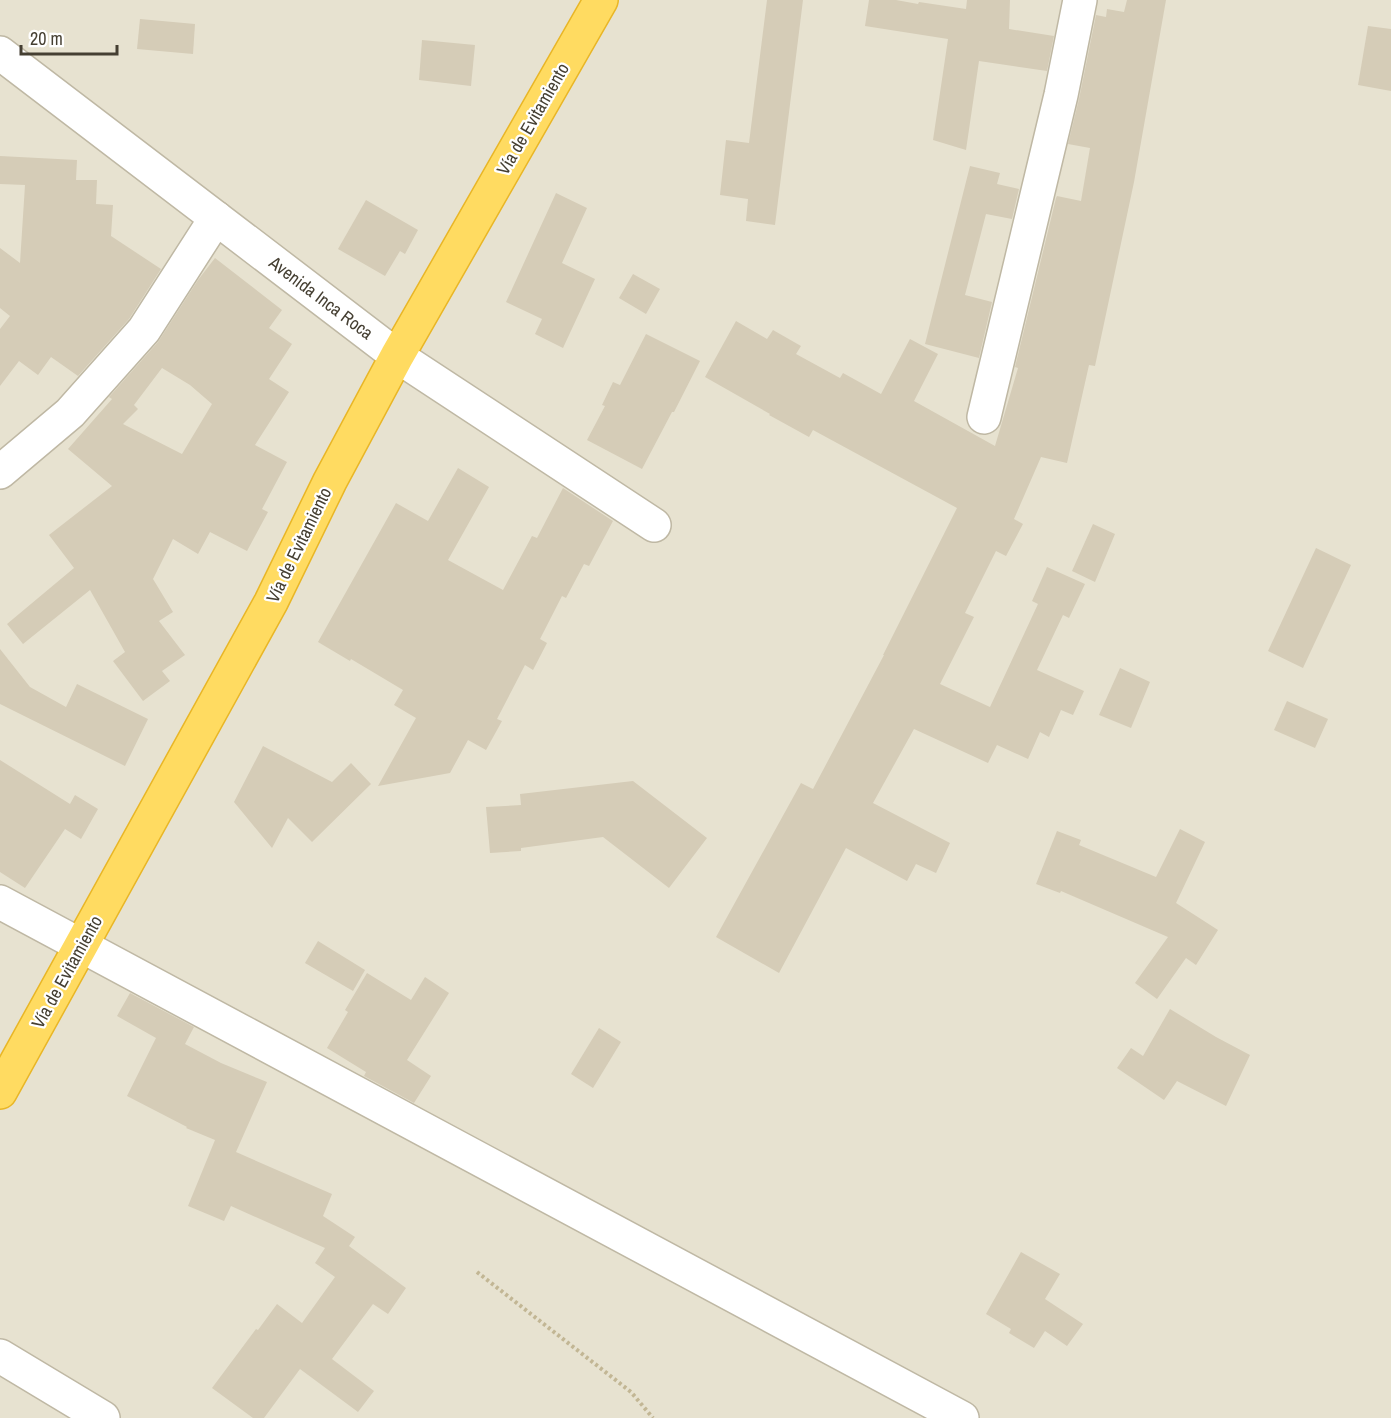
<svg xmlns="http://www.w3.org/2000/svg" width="1391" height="1418" viewBox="0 0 1391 1418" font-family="'Archivo Narrow',sans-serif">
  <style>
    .residential { fill: #e7e2d0 }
    .building { fill: #d5ccb7; fill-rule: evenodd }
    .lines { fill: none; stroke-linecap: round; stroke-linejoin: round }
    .street-casing { stroke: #bfb8a4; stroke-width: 36 }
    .highway-casing { stroke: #e9b626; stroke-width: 36 }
    .path { stroke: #c2b694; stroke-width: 4; stroke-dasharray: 3 3; stroke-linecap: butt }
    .street { stroke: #fff; stroke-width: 33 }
    .highway { stroke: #ffdb61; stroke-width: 33 }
    .labels { text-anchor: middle; stroke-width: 4.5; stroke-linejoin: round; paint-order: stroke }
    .street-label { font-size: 18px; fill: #453f32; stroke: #fff }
  </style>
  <rect width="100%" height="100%" fill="#f3efe2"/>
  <rect class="residential" x="0" y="0" width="1391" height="1418"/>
  <g class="building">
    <polygon points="767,0 803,0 775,225 746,221 748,199 720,195 726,140 749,143"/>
    <polygon points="869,0 896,0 918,4 919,2 966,9 967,0 1010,0 1009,29 1054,36 1047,71 979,61 966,150 933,140 948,39 865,26"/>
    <polygon points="1127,0 1166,0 1134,182 1095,366 1089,365 1067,463 1041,457 1014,519 1023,524 1006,556 996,551 965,613 974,617 940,684 990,707 1038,604 1032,601 1047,567 1085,584 1069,618 1063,615 1037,670 1084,691 1073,715 1061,710 1049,737 1040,732 1028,759 997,745 988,763 914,729 873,803 950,843 936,873 916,864 907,881 846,848 779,973 716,937 801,783 813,789 884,655 883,655 957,508 813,430 809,437 769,415 770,414 705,377 736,321 767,339 773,330 801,346 796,354 840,378 843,373 881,394 910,339 938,354 914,401 995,446 1018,368 1015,367 1056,198 1057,196 1081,201 1090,148 1068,144 1079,99 1096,15 1106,17 1107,9 1124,12"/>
    <polygon points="140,19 195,24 193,54 137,49"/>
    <polygon points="1368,26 1391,29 1391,91 1358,85"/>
    <polygon points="422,40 475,45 471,86 419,80"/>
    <polygon points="0,156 77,160 76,180 97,180 96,204 113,205 111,236 161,269 129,319 78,376 51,357 38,375 19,361 0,386 0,329 10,316 0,308 0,248 20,263 25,185 0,184"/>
    <polygon points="970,166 1000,173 997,184 1019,189 1012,219 986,214 965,295 992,302 979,358 925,344"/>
    <polygon points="556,193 587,208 562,263 595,279 563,348 535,334 542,319 506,302"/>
    <polygon points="366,200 418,230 405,254 400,251 385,276 338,249"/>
    <path d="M 215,258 L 282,310 L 269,328 L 292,344 L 269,379 L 289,392 L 255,445 L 287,462 L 262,509 L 268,512 L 247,551 L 210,532 L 198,554 L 173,539 L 153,579 L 173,612 L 159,621 L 185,655 L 162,671 L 170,681 L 143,701 L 113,661 L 125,652 L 90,590 L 23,644 L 7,624 L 74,568 L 49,535 L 112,486 L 68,449 L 112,399 L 109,397 L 158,342 L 198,280 ZM 162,368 L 190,385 L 212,404 L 182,454 L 123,424 L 138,409 L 134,405 Z"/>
    <polygon points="633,274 660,289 646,314 619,298"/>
    <polygon points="646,334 700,361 674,412 672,412 642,469 587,440 605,406 602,405 613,382 620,385"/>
    <polygon points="458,468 489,487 448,560 503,590 532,536 537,538 563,488 613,521 589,566 584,564 566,598 562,596 540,639 547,643 533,670 525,665 497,719 502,721 486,750 468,740 450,773 378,786 416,718 394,705 403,690 351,659 350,661 318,642 396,503 428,521"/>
    <polygon points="1093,524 1115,534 1095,582 1072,571"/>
    <polygon points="1316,548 1351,565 1303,668 1268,651"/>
    <polygon points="0,649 30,687 66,707 77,684 148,719 125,766 0,704"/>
    <polygon points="1120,668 1150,682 1131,728 1099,715"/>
    <polygon points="1287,701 1328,719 1315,748 1274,730"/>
    <polygon points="263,746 332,782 351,763 371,784 312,842 288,818 272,848 234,802"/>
    <polygon points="0,760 70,804 75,795 98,809 81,839 65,829 25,888 0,872"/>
    <polygon points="633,781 707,838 669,888 603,837 521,848 521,851 490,853 486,807 521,805 520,794"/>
    <polygon points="1180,829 1205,842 1176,903 1218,930 1196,965 1186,958 1157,999 1135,983 1168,937 1061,891 1060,893 1036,884 1057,831 1081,840 1079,845 1156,877"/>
    <polygon points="318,941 365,970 353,991 305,963"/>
    <polygon points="367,973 411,1000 425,977 449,993 407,1060 431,1076 414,1103 364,1076 366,1072 327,1048 348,1012 345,1010"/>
    <polygon points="130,993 194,1027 185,1044 221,1063 267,1082 236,1152 332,1194 323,1216 355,1237 349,1246 406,1288 388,1314 373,1304 332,1359 374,1391 358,1412 300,1369 264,1418 253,1418 212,1388 256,1329 258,1330 277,1304 302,1323 335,1277 315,1263 325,1248 231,1206 224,1221 188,1206 215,1140 186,1128 187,1127 127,1096 156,1038 117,1016"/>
    <polygon points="1170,1009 1216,1037 1250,1055 1226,1106 1177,1081 1164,1100 1117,1068 1131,1048 1143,1056"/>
    <polygon points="599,1028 621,1042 593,1088 571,1074"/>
    <polygon points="1021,1252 1060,1274 1045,1299 1083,1324 1067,1346 1045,1331 1034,1348 1009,1333 1011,1329 986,1314"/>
  </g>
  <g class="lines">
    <defs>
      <g id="street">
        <polyline points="0,53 397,356 654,525"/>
        <polyline points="984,417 1061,95 1080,0"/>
        <polyline points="0,472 70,413 144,330 216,218"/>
        <polyline points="0,902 962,1418"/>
        <polyline points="0,1356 103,1418"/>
      </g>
      <polyline id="highway" points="0,1092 271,602 330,481 397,356 601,0"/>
    </defs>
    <use href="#street" class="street-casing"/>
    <use href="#highway" class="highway-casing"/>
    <polyline class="path" points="477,1272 631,1392 653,1418"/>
    <use href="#street" class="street"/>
    <use href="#highway" class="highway"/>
  </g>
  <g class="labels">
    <g class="street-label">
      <text transform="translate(533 119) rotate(-60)" y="6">Vía de Evitamiento</text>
      <text transform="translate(321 298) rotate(37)" y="6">Avenida Inca Roca</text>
      <text transform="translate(299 545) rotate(-64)" y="6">Vía de Evitamiento</text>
      <text transform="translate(67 972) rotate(-61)" y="6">Vía de Evitamiento</text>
    </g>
  </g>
  <path d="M21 45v9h96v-9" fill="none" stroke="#453f32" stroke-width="3"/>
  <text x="30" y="45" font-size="18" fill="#453f32" stroke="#ffffff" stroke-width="4.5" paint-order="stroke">20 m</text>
</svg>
